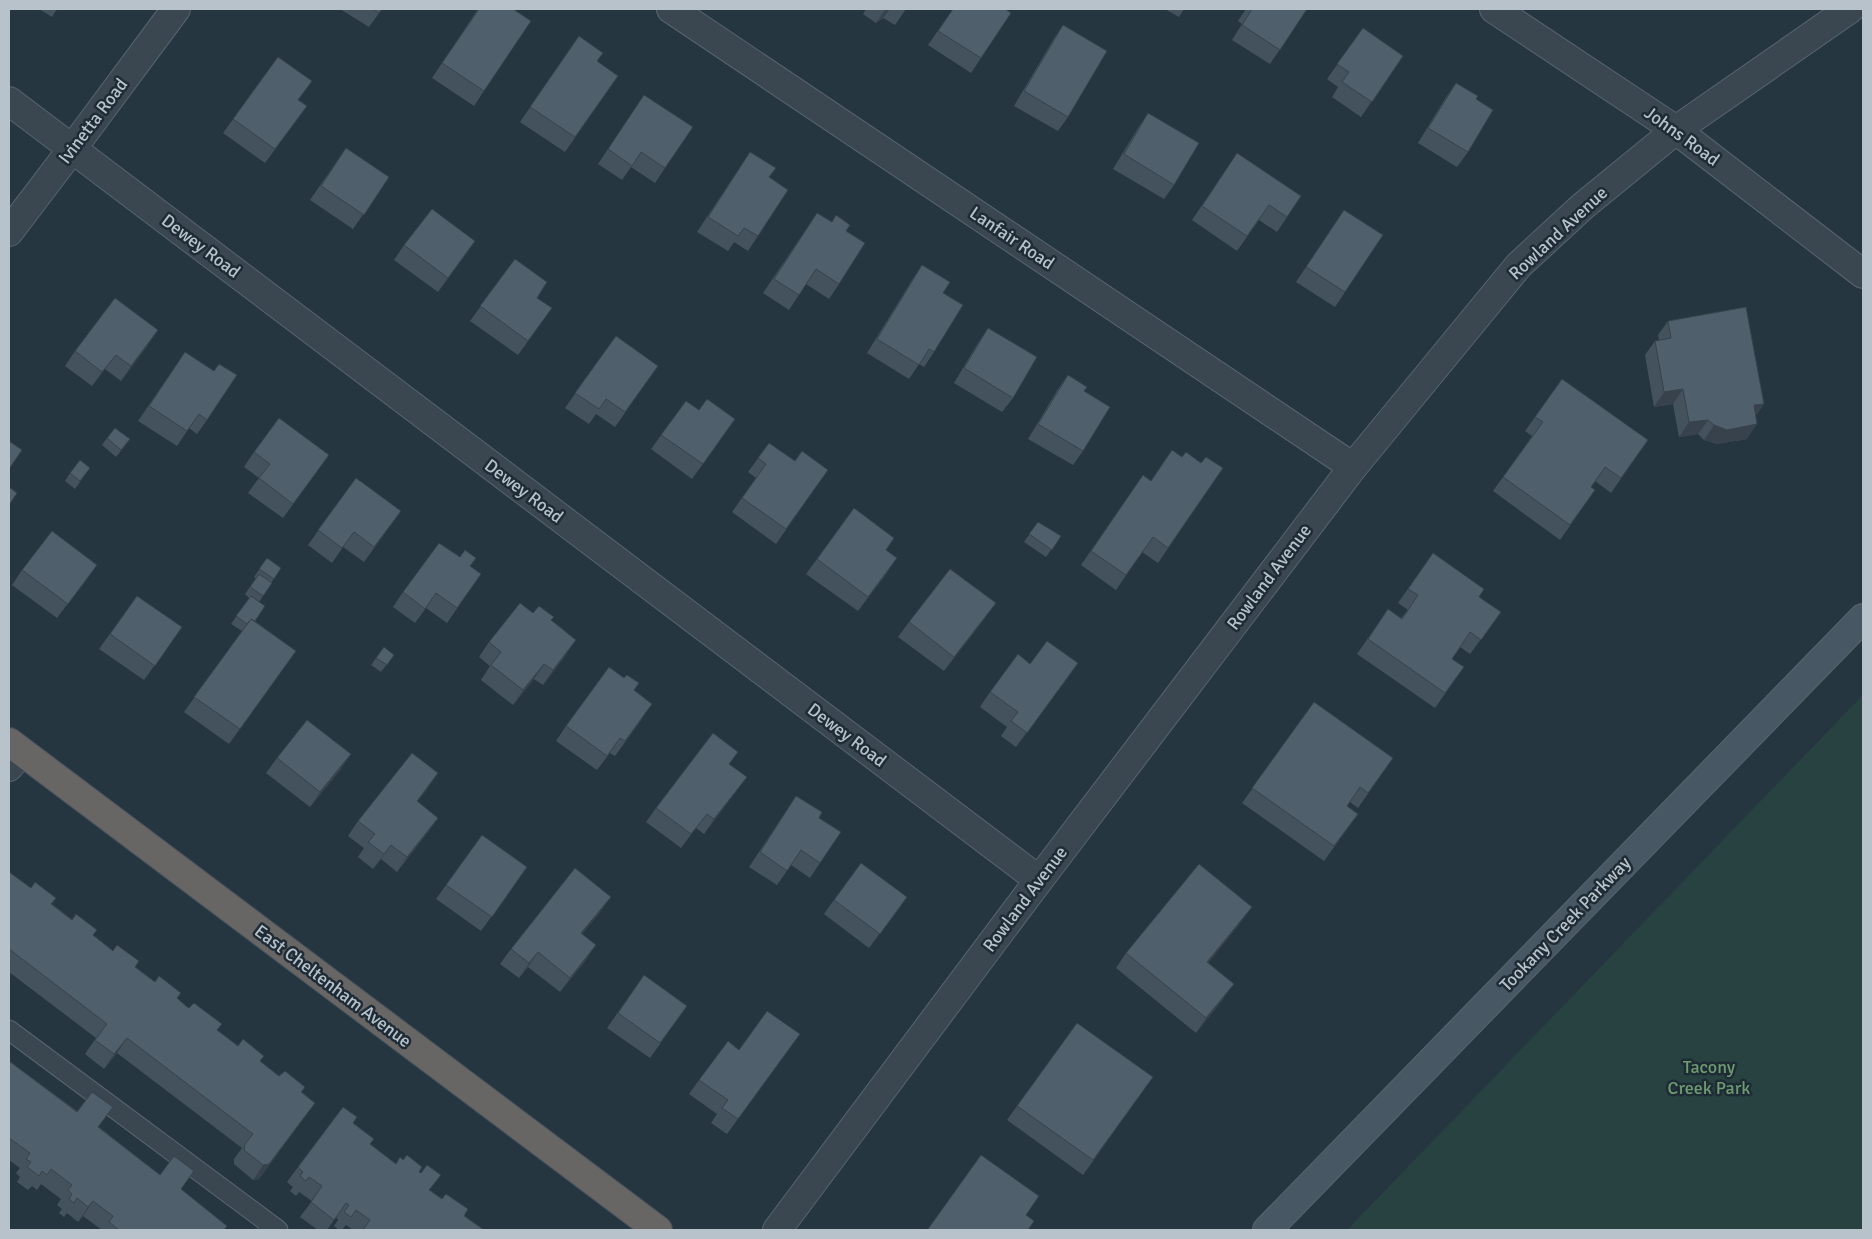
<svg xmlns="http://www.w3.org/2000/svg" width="1872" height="1239" viewBox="0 0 1872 1239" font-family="Signika,sans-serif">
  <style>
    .green { fill: #284241 }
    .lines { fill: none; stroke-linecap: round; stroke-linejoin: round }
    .service-casing { stroke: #58656e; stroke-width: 21 }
    .minor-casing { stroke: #58656e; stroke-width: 30 }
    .secondary-casing { stroke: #58656e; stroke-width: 30 }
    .trunk-casing { stroke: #45525b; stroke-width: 30 }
    .service { stroke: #3a4751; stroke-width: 19 }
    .minor { stroke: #3a4751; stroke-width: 28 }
    .secondary { stroke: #485764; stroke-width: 28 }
    .trunk { stroke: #686664; stroke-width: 28 }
    .wall { fill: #44525d }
    .shaded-wall { fill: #37424c }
    .building { fill: #4f5f6c; stroke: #37424c }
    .labels { text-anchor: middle; stroke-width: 5; stroke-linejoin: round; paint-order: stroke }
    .street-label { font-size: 18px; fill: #b7c2cb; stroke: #1f2c36 }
    .park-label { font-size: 18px; fill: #6e9c71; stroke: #1f2c36 }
  </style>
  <rect width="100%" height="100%" fill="#263641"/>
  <polygon class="green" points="1863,695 1863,1230 1347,1230"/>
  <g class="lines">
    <defs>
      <polyline id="service" points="9,1030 278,1230"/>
      <g id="minor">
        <polyline points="671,9 1353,467"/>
        <polyline points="1494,9 1676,130 1863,274"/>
        <polyline points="9,101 1039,880"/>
        <polyline points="9,232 72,149 176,9"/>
        <polyline points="9,767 21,752"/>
        <polyline points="777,1230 1039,880 1353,467 1519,265 1583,206 1676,130 1850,9"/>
      </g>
      <polyline id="secondary" points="1267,1230 1863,618"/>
      <polyline id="trunk" points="9,742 658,1230"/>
    </defs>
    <use href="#service" class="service-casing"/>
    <use href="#minor" class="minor-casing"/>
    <use href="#secondary" class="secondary-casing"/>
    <use href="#trunk" class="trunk-casing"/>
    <use href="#service" class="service"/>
    <use href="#minor" class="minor"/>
    <use href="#secondary" class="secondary"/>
    <use href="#trunk" class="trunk"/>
  </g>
  <g class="wall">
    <polygon points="39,9 57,9 52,17"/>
    <polygon points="340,9 382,9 369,27"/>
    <polygon points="478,9 513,9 484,91 474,106 432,78"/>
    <polygon points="866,9 906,9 895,25 883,18 876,23 863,14"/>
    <polygon points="953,9 1005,9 981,58 971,73 928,45"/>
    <polygon points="1165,9 1184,9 1179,17"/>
    <polygon points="1246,9 1307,9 1270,64 1232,40 1242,24 1238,21"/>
    <polygon points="1063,25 1068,117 1058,131 1014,106 1053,40"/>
    <polygon points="1363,28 1403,56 1361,117 1332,97 1338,87 1327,79"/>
    <polygon points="579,36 597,61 618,76 565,152 520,122"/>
    <polygon points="278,57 299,100 307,106 265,163 223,133"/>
    <polygon points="1456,83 1476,99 1468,152 1457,167 1418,143 1446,97"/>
    <polygon points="644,95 665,168 655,183 631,167 622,180 598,164"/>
    <polygon points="1148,113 1174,185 1164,199 1113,169 1138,128"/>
    <polygon points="346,148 389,177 353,229 310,200"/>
    <polygon points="750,152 758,236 748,251 734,242 728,251 697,232"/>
    <polygon points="1227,168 1287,217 1277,232 1259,220 1237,251 1192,220"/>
    <polygon points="1344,210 1345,292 1335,307 1296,282"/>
    <polygon points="817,213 846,231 839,284 829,299 806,284 789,310 763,293"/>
    <polygon points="475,241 438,292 394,260 404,245"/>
    <polygon points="515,259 537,298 552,308 518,355 470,321"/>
    <polygon points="922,265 943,293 934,352 924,367 919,364 909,379 867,353 912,280"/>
    <polygon points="1668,321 1764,404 1756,415 1747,439 1717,444 1704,440 1698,434 1679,437 1673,404 1654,407 1645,355 1655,341 1659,340 1658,335"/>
    <polygon points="988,328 1013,398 1002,412 954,383 978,343"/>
    <polygon points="616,336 658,366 615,427 596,414 589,424 565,408"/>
    <polygon points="148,345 121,381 105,369 92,386 65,366 75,351"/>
    <polygon points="185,352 207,420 197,434 189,428 177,446 138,421"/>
    <polygon points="1068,375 1084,391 1083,451 1073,465 1028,439 1058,389"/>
    <polygon points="1562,379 1648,440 1611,493 1595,481 1591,487 1595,490 1560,540 1493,491 1532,436 1525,431"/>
    <polygon points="686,401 699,410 735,419 692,479 651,449"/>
    <polygon points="107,438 130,439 116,457 102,445"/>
    <polygon points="769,443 795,461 828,470 776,544 732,512 756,478 748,472"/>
    <polygon points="254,452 319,469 283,518 248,493 259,478 244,467"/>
    <polygon points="1182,457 1201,463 1223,468 1158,563 1142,552 1116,590 1081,565 1143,475 1151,481"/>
    <polygon points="90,468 75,489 65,481 70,473"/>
    <polygon points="356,478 401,511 364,562 343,547 332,563 308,545"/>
    <polygon points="1038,522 1061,536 1046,557 1024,542"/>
    <polygon points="886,550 887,573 858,611 806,574 817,559"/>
    <polygon points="1433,553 1479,597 1501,612 1470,654 1460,647 1452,659 1464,667 1435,708 1357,654 1388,609 1401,618 1408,610 1398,603"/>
    <polygon points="460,557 476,558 470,566 481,574 447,623 426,608 415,623 393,607 403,592"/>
    <polygon points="267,558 281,568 271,583 272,583 259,602 255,621 296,651 229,744 184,712 242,631 231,624 249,598 245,594 256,578 254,577"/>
    <polygon points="97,565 57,618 12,585 22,570"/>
    <polygon points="137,596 182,627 144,680 99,649"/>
    <polygon points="996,603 985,618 944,671 898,637 909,622"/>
    <polygon points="533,613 551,620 566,655 543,685 534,679 513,705 481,680 490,666 479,657 489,642"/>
    <polygon points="384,647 394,655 381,672 371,665"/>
    <polygon points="1078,663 1016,747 1001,736 1007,727 980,707 990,692 1030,664"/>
    <polygon points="634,691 642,719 615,756 610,753 597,770 556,741 566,726"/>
    <polygon points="1314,702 1393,758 1358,808 1350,802 1347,806 1358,814 1324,861 1242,803"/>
    <polygon points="277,758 341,769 310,807 266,773"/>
    <polygon points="729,764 747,777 704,834 696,828 681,848 646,822 656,808"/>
    <polygon points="428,788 417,802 438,818 428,832 397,872 381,859 373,869 358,857 364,848 348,836 358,821"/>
    <polygon points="796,796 819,818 820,863 810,878 791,865 777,885 749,867"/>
    <polygon points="482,835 527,867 481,931 436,899"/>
    <polygon points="9,872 31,888 56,898 52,904 238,1046 279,1076 305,1087 302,1092 315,1103 259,1179 253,1180 234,1164 234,1159 242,1148 117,1053 104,1069 85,1054 96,1038 9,972"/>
    <polygon points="907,897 869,948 824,914 834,900"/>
    <polygon points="601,911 582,934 586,960 560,992 528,967 519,978 500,964 511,949"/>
    <polygon points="1241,922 1208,963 1224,998 1196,1033 1116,968 1126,953"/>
    <polygon points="644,975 687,1006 650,1058 607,1028"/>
    <polygon points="800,1034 727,1134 711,1123 717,1114 689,1094 699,1080 739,1050"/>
    <polygon points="9,1061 99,1127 160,1175 181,1190 224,1230 102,1230 83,1216 78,1222 67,1213 64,1217 59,1213 62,1209 57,1205 61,1199 41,1184 37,1190 32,1186 28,1190 17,1182 20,1177 16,1173 20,1168 9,1160"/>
    <polygon points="1153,1077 1083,1175 1007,1120 1017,1106"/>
    <polygon points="353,1123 370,1145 396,1164 419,1172 430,1190 484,1230 353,1230 346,1225 342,1230 339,1230 334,1226 338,1220 336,1217 327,1230 318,1230 300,1217 312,1201 299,1192 296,1196 290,1191 293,1187 287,1182 298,1167"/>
  </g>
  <g class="shaded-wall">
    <polygon points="886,9 890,9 883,18 876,23"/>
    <polygon points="475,241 465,256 438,292 448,278"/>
    <polygon points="158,330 148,345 121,381 131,366"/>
    <polygon points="116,355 105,369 92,386 102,372"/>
    <polygon points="1683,389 1673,404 1654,407 1664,392"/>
    <polygon points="1764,404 1753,418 1754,405"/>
    <polygon points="1708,420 1698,434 1679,437 1689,422"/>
    <polygon points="1757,424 1747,439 1717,444 1704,440 1714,425"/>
    <polygon points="897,558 887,573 858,611 868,597"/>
    <polygon points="97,565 87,580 57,618 68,604"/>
    <polygon points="996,603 985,618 944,671 954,657"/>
    <polygon points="576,640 566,655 543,685 553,670"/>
    <polygon points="1078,663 1068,678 1016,747 1027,733"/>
    <polygon points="544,664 534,679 513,705 523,690"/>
    <polygon points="351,754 341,769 310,807 320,792"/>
    <polygon points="438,773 428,788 406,816 417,801"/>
    <polygon points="747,777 736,792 704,834 714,819"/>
    <polygon points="438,818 428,832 397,872 407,857"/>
    <polygon points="391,845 381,859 373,869 384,854"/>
    <polygon points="611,897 601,911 571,948 581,933"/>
    <polygon points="907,897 897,912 869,948 880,934"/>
    <polygon points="1252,907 1241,922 1197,977 1207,962"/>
    <polygon points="596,945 586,960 560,992 570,978"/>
    <polygon points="538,952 528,967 519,978 529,963"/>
    <polygon points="1234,984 1224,998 1196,1033 1206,1018"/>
    <polygon points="127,1038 117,1053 104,1069 114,1054"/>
    <polygon points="315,1103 259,1179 253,1180 263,1165"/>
    <polygon points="93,1201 83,1216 78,1222 88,1207"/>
  </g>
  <g class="building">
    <polygon points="373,9 382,9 379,13"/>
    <polygon points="479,9 513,9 531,21 484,91 442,63"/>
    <polygon points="953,9 1005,9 1011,13 981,58 938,31"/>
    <polygon points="1252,9 1307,9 1280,50 1242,25"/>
    <polygon points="1063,25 1107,51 1068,117 1024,91"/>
    <polygon points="1363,28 1403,56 1372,102 1342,82 1349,72 1337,64"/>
    <polygon points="579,36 603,53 597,61 618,76 575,137 530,107"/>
    <polygon points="278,57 312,81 298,100 307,106 275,149 233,119"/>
    <polygon points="1456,83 1478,96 1476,99 1493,110 1468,152 1428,128"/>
    <polygon points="644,95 693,127 665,168 641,152 632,166 608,149"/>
    <polygon points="1148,113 1199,143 1174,185 1124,154"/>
    <polygon points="346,148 389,177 364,215 321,186"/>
    <polygon points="750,152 776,168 769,177 788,190 758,236 744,228 738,236 708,217"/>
    <polygon points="1237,153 1301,196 1287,217 1269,205 1247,236 1202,206"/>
    <polygon points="432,209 475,241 448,278 404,245"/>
    <polygon points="1344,210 1383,235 1345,292 1306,267"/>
    <polygon points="817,213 832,222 836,215 850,225 846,231 865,243 839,284 816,269 799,295 774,279"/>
    <polygon points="515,259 547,282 537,298 552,308 528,341 480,306"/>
    <polygon points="922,265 950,282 943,293 963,305 934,352 929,349 919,365 877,339"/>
    <polygon points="115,298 158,330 131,366 116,355 102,372 75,351"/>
    <polygon points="1746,307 1764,404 1754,405 1757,424 1727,430 1714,425 1708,420 1689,422 1683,389 1664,392 1655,341 1671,338 1668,321"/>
    <polygon points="988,328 1037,357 1013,398 964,368"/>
    <polygon points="616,336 658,366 625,412 606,399 599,409 575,393"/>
    <polygon points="185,352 214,371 219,364 237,375 207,420 199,414 187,431 149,406"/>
    <polygon points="1068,375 1087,387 1084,391 1110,407 1083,451 1038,424"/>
    <polygon points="1562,379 1648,440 1621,478 1605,467 1591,487 1595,490 1570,525 1503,477 1543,422 1535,417"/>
    <polygon points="707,399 735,419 703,464 661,435 686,401 699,410"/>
    <polygon points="279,418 329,455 293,504 259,478 270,464 254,452"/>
    <polygon points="115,428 130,439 121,450 107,438"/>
    <polygon points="9,441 22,450 9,469"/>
    <polygon points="769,443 795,461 802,451 828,470 786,529 742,498 766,464 758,458"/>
    <polygon points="1172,450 1182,457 1186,452 1201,463 1206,457 1223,468 1168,548 1153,537 1126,575 1091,551 1143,475 1151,481"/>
    <polygon points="80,460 90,468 80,481 70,473"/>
    <polygon points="356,478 401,511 374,547 354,532 342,548 318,530"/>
    <polygon points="9,487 17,493 9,505"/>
    <polygon points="854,508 894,538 886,550 897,558 868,597 817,559"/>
    <polygon points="1038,522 1061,536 1052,550 1029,534"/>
    <polygon points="52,531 97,565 68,604 22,570"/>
    <polygon points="439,543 460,557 465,550 476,558 470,566 481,574 457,608 436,593 425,609 403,592"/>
    <polygon points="1433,553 1484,589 1479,597 1501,612 1481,640 1470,632 1452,659 1464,667 1445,693 1368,639 1388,609 1402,619 1418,595 1408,589"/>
    <polygon points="267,558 281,568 274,579 259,569"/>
    <polygon points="950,569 996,603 954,657 909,622"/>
    <polygon points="259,574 272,583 263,596 250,587"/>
    <polygon points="137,596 182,627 155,666 110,634"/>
    <polygon points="251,596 265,606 255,621 251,619 247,624 236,616"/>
    <polygon points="520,603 533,613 539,606 554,617 551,620 576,640 553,670 544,664 523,690 491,665 501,652 489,642"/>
    <polygon points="251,619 296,651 240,729 194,697"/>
    <polygon points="1047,641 1078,663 1027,733 1011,721 1018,712 990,692 1018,654 1030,664"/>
    <polygon points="384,647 394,655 387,665 376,658"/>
    <polygon points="609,667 624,678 627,675 639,683 634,690 652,704 625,741 620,738 607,756 566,726"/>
    <polygon points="1314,702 1393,758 1368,793 1360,787 1347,806 1358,814 1334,846 1252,788"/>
    <polygon points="307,720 351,754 320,792 277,758"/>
    <polygon points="713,733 738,752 729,764 747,777 714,819 707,814 691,834 656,808"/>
    <polygon points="412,753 438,773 417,801 438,818 407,857 391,845 384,854 368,842 375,834 358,821"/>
    <polygon points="796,796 822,812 819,818 841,832 820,863 801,850 787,871 760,852"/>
    <polygon points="482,835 527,867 492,917 446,885"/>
    <polygon points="861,863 907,897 880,934 834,900"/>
    <polygon points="1199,864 1252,907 1207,962 1234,984 1206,1018 1126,953"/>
    <polygon points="575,868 611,897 581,933 596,945 570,978 538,952 529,963 511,949"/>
    <polygon points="9,872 31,888 35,882 56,898 51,904 72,920 76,914 97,930 93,935 113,951 117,945 139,961 135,967 155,982 159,976 181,993 177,998 186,1006 189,1008 194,1003 222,1024 217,1030 238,1046 243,1039 264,1056 260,1061 279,1076 285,1071 305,1087 301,1092 315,1103 269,1164 263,1165 244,1150 245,1144 253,1134 127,1038 114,1054 95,1040 107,1024 9,949"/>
    <polygon points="644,975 687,1006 660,1043 618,1013"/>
    <polygon points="767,1011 800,1034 738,1119 722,1108 728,1100 699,1080 728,1041 739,1050"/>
    <polygon points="1077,1023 1153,1077 1093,1160 1017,1106"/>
    <polygon points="9,1061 77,1112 92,1092 113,1107 98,1127 160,1175 174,1156 194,1171 181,1189 227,1226 224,1230 119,1230 109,1222 113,1216 93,1201 88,1207 77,1198 74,1203 69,1199 72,1194 68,1190 72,1185 51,1169 47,1175 42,1171 39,1176 27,1167 31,1162 26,1159 30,1153 9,1138 9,1139"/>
    <polygon points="343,1107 357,1117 353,1123 374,1139 370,1144 396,1164 400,1157 403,1160 407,1155 422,1167 419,1172 421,1173 427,1165 441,1175 429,1190 442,1199 446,1194 468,1209 464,1216 484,1230 363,1230 370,1220 356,1210 351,1217 344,1212 349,1205 346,1203 334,1220 311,1202 322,1186 309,1177 306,1181 300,1176 303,1172 298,1167"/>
    <polygon points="981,1155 1039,1196 1026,1215 1034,1221 1028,1230 929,1230 928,1229"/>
    <polygon points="265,1228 268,1230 254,1230 255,1229"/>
  </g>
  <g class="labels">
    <g class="street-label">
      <text transform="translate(93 121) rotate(-53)" y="6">Ivinetta Road</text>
      <text transform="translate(1682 136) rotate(36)" y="6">Johns Road</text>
      <text transform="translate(1558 233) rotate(-43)" y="6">Rowland Avenue</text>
      <text transform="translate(1012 238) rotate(34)" y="6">Lanfair Road</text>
      <text transform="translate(201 246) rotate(37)" y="6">Dewey Road</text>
      <text transform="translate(524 491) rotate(37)" y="6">Dewey Road</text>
      <text transform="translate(1269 577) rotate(-53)" y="6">Rowland Avenue</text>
      <text transform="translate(847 735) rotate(37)" y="6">Dewey Road</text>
      <text transform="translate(1025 899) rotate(-53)" y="6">Rowland Avenue</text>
      <text transform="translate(1565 924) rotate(-46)" y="6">Tookany Creek Parkway</text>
      <text transform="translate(333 986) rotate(37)" y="6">East Cheltenham Avenue</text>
    </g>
    <g class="park-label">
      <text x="1709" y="1073">Tacony<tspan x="1709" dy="21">Creek Park</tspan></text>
    </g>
  </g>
  <rect width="1872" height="1239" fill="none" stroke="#b7c2cb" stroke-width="20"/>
</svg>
